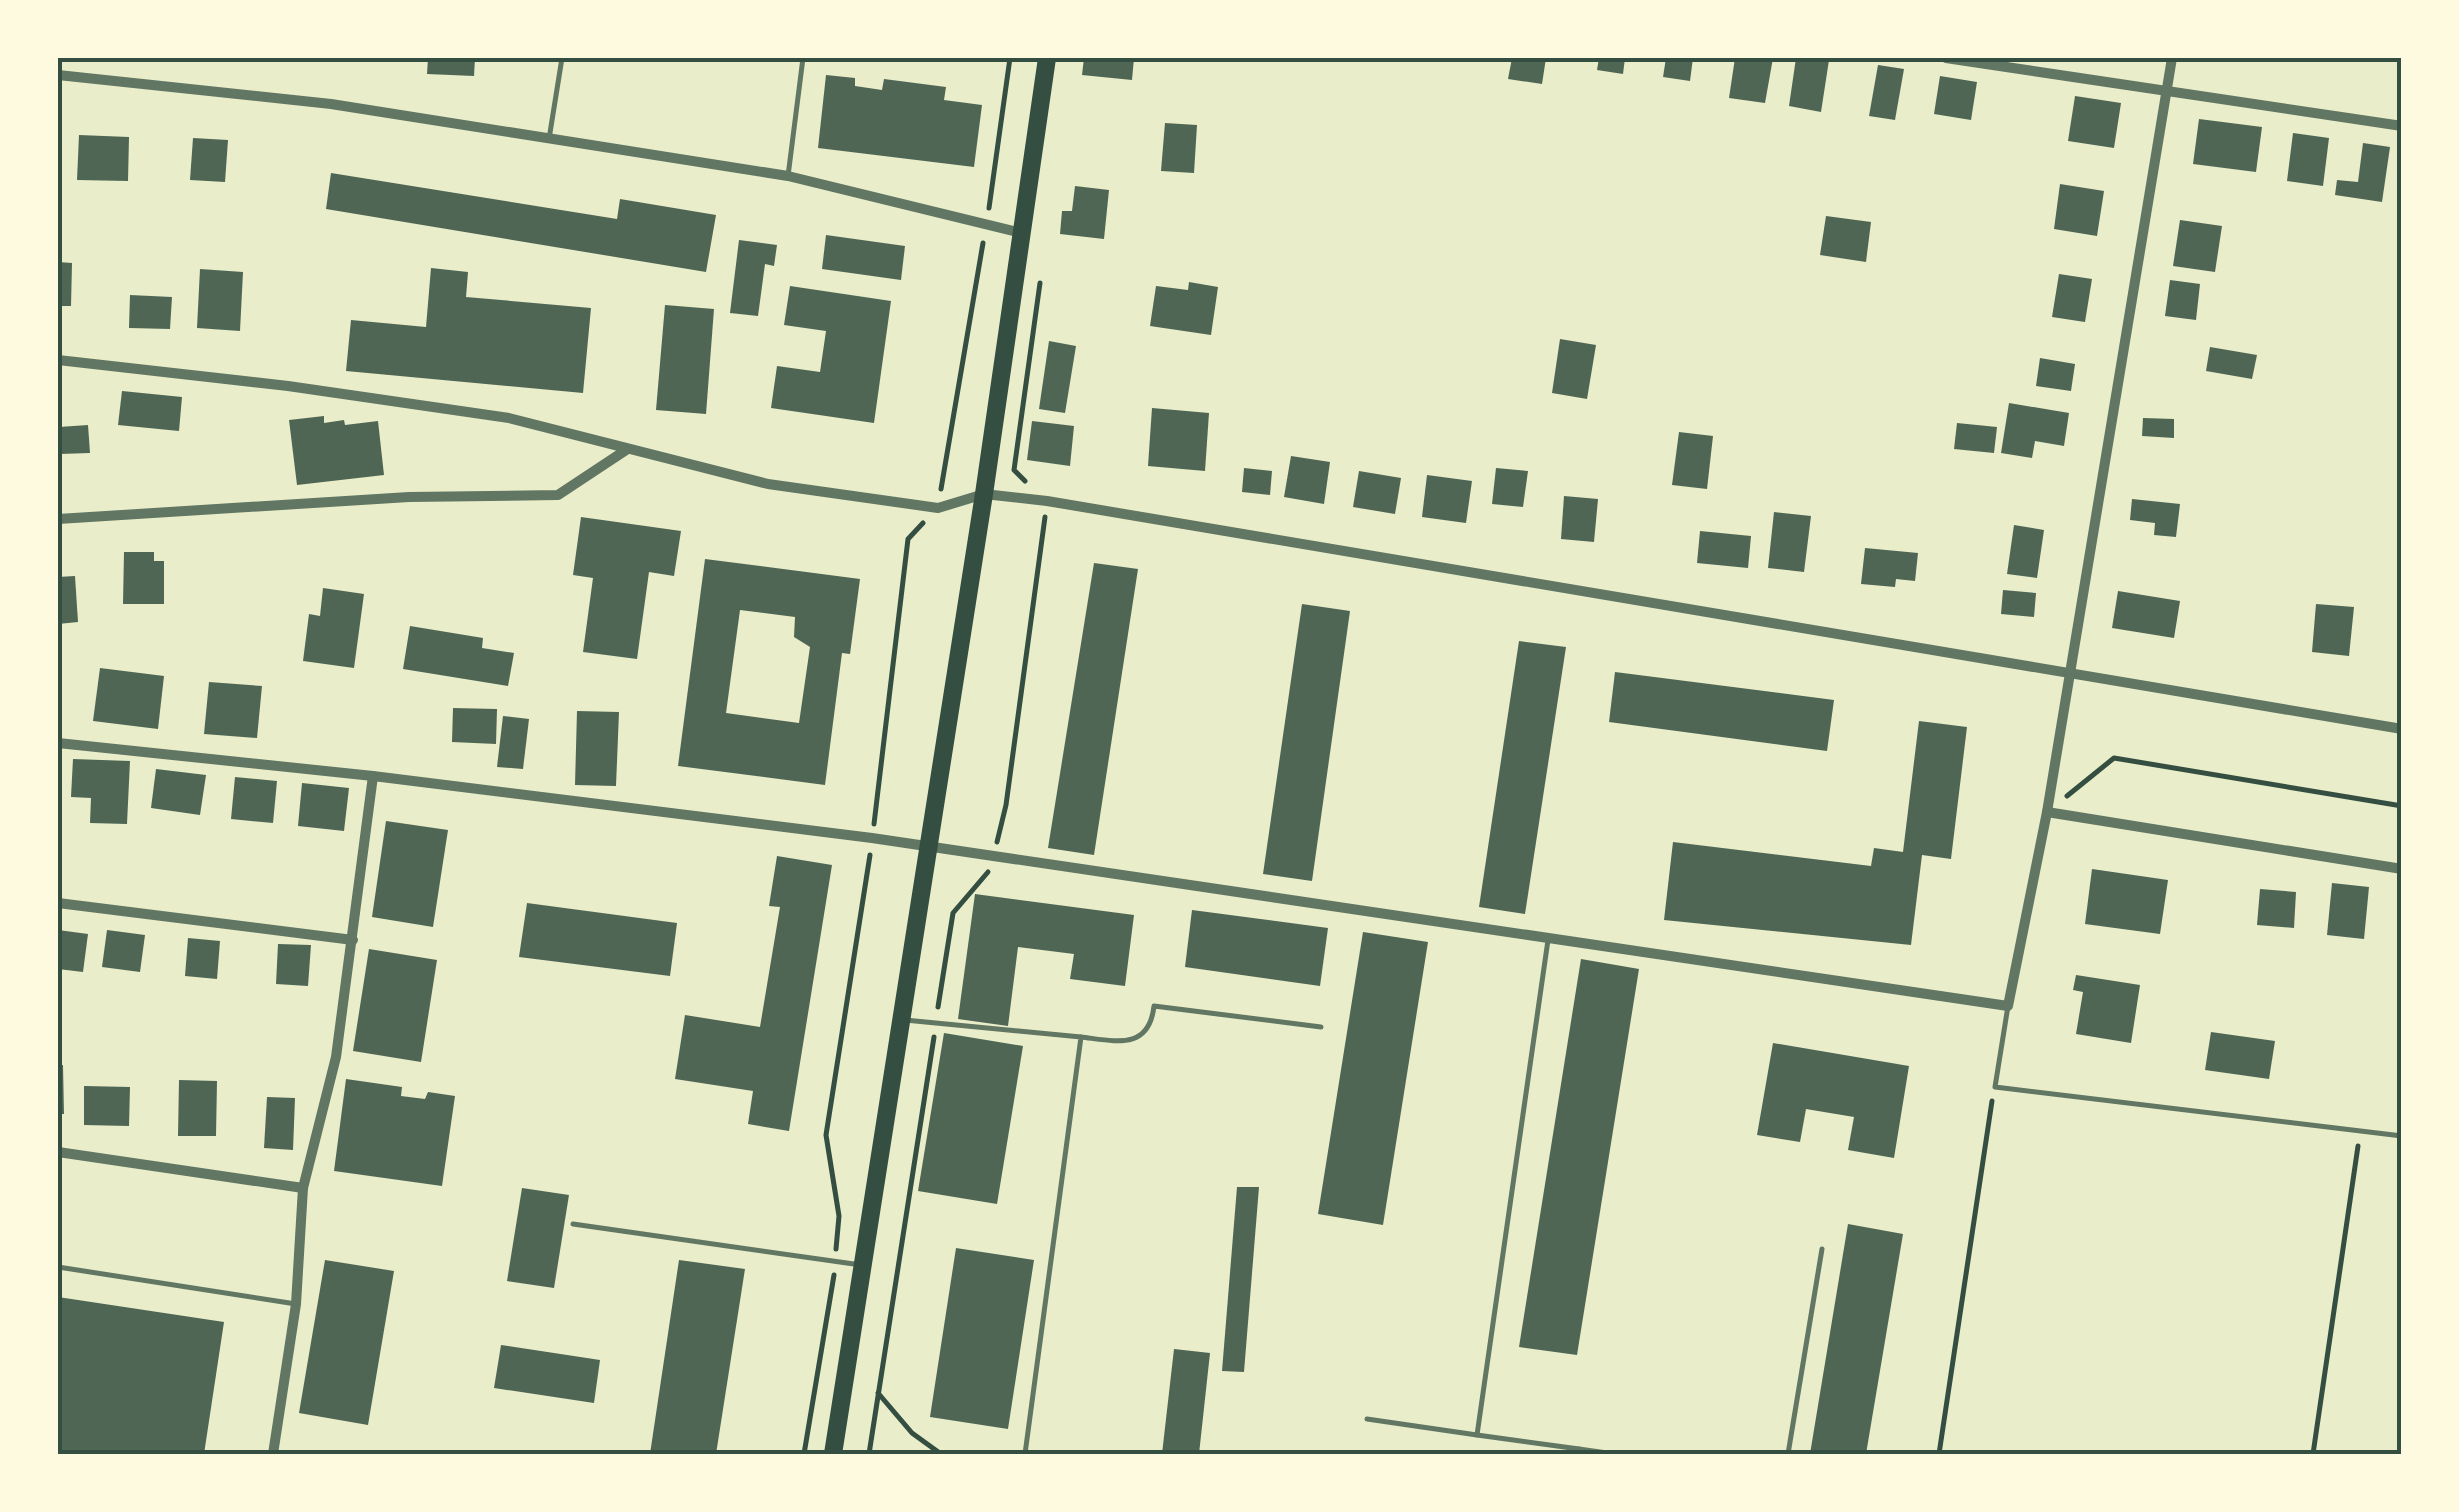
<svg xmlns="http://www.w3.org/2000/svg" width="2459" height="1512" viewBox="0 0 2459 1512" font-family="'Work Sans',sans-serif">
  <style>
    .building { fill: #4f6655; fill-rule: evenodd }
    .lines { fill: none; stroke-linecap: round; stroke-linejoin: round }
    .path { stroke: #344e41; stroke-width: 5 }
    .service { stroke: #617663; stroke-width: 5 }
    .minor { stroke: #617663; stroke-width: 10 }
    .primary { stroke: #344e41; stroke-width: 18 }
    .neatline { fill: none; stroke: #344e41; stroke-width: 4 }
  </style>
  <rect width="100%" height="100%" fill="#e9edc9"/>
  <g class="building">
    <polygon points="428,58 475,58 474,76 427,74"/>
    <polygon points="1084,58 1134,58 1132,80 1082,75"/>
    <polygon points="1512,58 1546,58 1542,84 1508,79"/>
    <polygon points="1599,58 1625,58 1623,74 1597,70"/>
    <polygon points="1666,58 1693,58 1690,81 1663,77"/>
    <polygon points="1735,58 1773,58 1765,103 1729,98"/>
    <polygon points="1796,58 1829,60 1821,112 1789,106"/>
    <polygon points="1878,65 1904,69 1895,120 1869,116"/>
    <polygon points="826,75 855,78 855,86 882,90 884,79 946,87 944,100 982,105 974,167 818,148"/>
    <polygon points="1940,76 1977,82 1971,120 1934,114"/>
    <polygon points="2075,96 2121,103 2114,148 2068,141"/>
    <polygon points="2199,119 2262,127 2256,172 2193,164"/>
    <polygon points="1165,123 1197,125 1194,173 1161,171"/>
    <polygon points="2293,133 2329,138 2323,186 2287,181"/>
    <polygon points="79,135 129,137 128,181 77,180"/>
    <polygon points="193,138 228,140 225,182 190,180"/>
    <polygon points="2363,143 2390,147 2382,202 2335,195 2337,180 2358,182"/>
    <polygon points="331,173 617,219 620,199 716,215 706,272 326,209"/>
    <polygon points="2060,184 2104,191 2097,236 2054,229"/>
    <polygon points="1075,186 1109,190 1104,239 1060,234 1062,211 1072,211"/>
    <polygon points="1826,216 1871,222 1866,262 1820,255"/>
    <polygon points="2180,220 2222,226 2215,272 2173,266"/>
    <polygon points="826,235 905,246 901,280 822,269"/>
    <polygon points="739,240 777,245 774,266 765,264 758,316 730,313"/>
    <polygon points="58,262 72,263 71,306 58,306"/>
    <polygon points="431,268 468,272 466,297 591,308 583,393 346,371 351,320 426,327"/>
    <polygon points="200,269 243,272 240,331 197,328"/>
    <polygon points="2059,274 2092,279 2085,322 2052,317"/>
    <polygon points="2170,280 2200,284 2196,320 2165,316"/>
    <polygon points="1189,282 1218,287 1211,335 1150,326 1156,286 1188,290"/>
    <polygon points="790,286 891,301 874,423 771,408 777,366 820,372 826,331 784,325"/>
    <polygon points="130,295 172,297 170,329 129,328"/>
    <polygon points="665,305 714,309 706,414 656,410"/>
    <polygon points="1560,339 1596,345 1587,399 1552,393"/>
    <polygon points="1049,341 1076,346 1065,413 1039,409"/>
    <polygon points="2210,347 2257,355 2252,379 2206,371"/>
    <polygon points="2040,358 2075,364 2071,391 2036,386"/>
    <polygon points="122,391 182,397 179,431 118,425"/>
    <polygon points="2009,403 2069,413 2064,446 2035,441 2032,458 2001,453"/>
    <polygon points="1152,408 1209,413 1205,471 1148,466"/>
    <polygon points="324,416 324,423 344,420 345,425 378,421 384,475 297,485 289,420"/>
    <polygon points="2143,418 2174,419 2174,438 2142,436"/>
    <polygon points="1032,421 1074,426 1070,466 1027,460"/>
    <polygon points="1957,423 1997,427 1994,453 1954,449"/>
    <polygon points="88,425 90,453 60,454 59,427"/>
    <polygon points="1679,432 1713,436 1707,489 1672,485"/>
    <polygon points="1291,456 1330,462 1324,504 1284,497"/>
    <polygon points="1244,468 1272,471 1270,495 1242,492"/>
    <polygon points="1496,468 1528,471 1523,507 1492,504"/>
    <polygon points="1359,471 1401,478 1395,514 1353,507"/>
    <polygon points="1427,475 1472,481 1466,523 1422,517"/>
    <polygon points="1564,496 1598,499 1594,542 1561,539"/>
    <polygon points="2132,499 2180,504 2176,537 2154,535 2155,523 2130,520"/>
    <polygon points="1774,512 1811,516 1804,572 1768,568"/>
    <polygon points="581,517 681,531 674,576 649,572 637,659 583,652 593,578 573,575"/>
    <polygon points="2014,525 2044,530 2037,578 2007,574"/>
    <polygon points="1700,531 1751,536 1748,568 1697,563"/>
    <polygon points="1865,548 1918,553 1915,581 1896,579 1895,587 1861,584"/>
    <polygon points="124,552 154,552 154,561 164,561 164,604 123,604"/>
    <path d="M 705,559 L 860,579 L 850,654 L 842,653 L 825,785 L 678,766 ZM 740,610 L 795,617 L 794,637 L 810,647 L 799,723 L 726,713 Z"/>
    <polygon points="1094,563 1138,569 1094,855 1048,848"/>
    <polygon points="75,576 78,622 58,624 58,577"/>
    <polygon points="323,588 364,594 354,668 303,661 309,614 320,616"/>
    <polygon points="2003,590 2036,593 2034,617 2001,614"/>
    <polygon points="2118,591 2180,601 2174,638 2112,628"/>
    <polygon points="1302,604 1350,611 1312,881 1263,874"/>
    <polygon points="2316,604 2354,607 2349,656 2312,652"/>
    <polygon points="410,626 483,638 482,648 514,653 508,686 403,669"/>
    <polygon points="1519,641 1566,647 1525,914 1479,907"/>
    <polygon points="100,668 164,676 158,729 93,721"/>
    <polygon points="1615,672 1834,700 1827,751 1609,722"/>
    <polygon points="209,682 262,686 257,738 204,734"/>
    <polygon points="453,708 497,709 496,744 452,742"/>
    <polygon points="577,711 619,712 616,786 575,785"/>
    <polygon points="503,716 529,719 523,769 497,767"/>
    <polygon points="1919,721 1967,727 1951,859 1922,855 1911,945 1664,920 1673,842 1871,866 1874,848 1903,852"/>
    <polygon points="73,759 130,761 127,824 90,823 91,798 71,797"/>
    <polygon points="156,769 206,775 200,815 151,808"/>
    <polygon points="235,777 277,781 273,823 231,819"/>
    <polygon points="302,783 349,788 344,831 298,826"/>
    <polygon points="386,821 448,830 433,927 372,917"/>
    <polygon points="777,856 832,865 789,1131 748,1124 753,1091 675,1079 685,1015 760,1027 780,907 769,906"/>
    <polygon points="2092,869 2168,880 2160,934 2085,924"/>
    <polygon points="2332,883 2369,887 2364,939 2327,935"/>
    <polygon points="2260,889 2296,892 2294,928 2257,925"/>
    <polygon points="975,894 1134,915 1125,986 1070,979 1074,954 1018,947 1008,1026 958,1019"/>
    <polygon points="527,903 677,923 670,976 519,957"/>
    <polygon points="1192,910 1328,928 1320,986 1185,967"/>
    <polygon points="58,930 88,934 83,972 58,969"/>
    <polygon points="107,930 145,935 140,972 102,967"/>
    <polygon points="1363,932 1428,942 1383,1225 1318,1214"/>
    <polygon points="188,938 220,941 217,979 185,976"/>
    <polygon points="278,944 311,945 308,986 276,984"/>
    <polygon points="369,949 437,960 421,1062 353,1051"/>
    <polygon points="1581,959 1639,969 1577,1355 1519,1347"/>
    <polygon points="2076,975 2140,985 2131,1043 2076,1034 2083,992 2073,990"/>
    <polygon points="2211,1032 2275,1041 2269,1079 2205,1070"/>
    <polygon points="944,1033 1023,1046 997,1204 918,1191"/>
    <polygon points="1773,1043 1909,1066 1894,1158 1848,1150 1854,1117 1806,1109 1800,1142 1757,1135"/>
    <polygon points="58,1065 63,1065 64,1114 58,1114"/>
    <polygon points="346,1079 402,1087 401,1096 425,1099 428,1092 455,1096 442,1186 334,1171"/>
    <polygon points="179,1080 217,1081 216,1136 178,1136"/>
    <polygon points="84,1086 130,1087 129,1126 84,1125"/>
    <polygon points="267,1097 295,1098 293,1150 264,1148"/>
    <polygon points="1237,1187 1259,1187 1244,1372 1222,1371"/>
    <polygon points="522,1188 569,1195 554,1288 507,1281"/>
    <polygon points="1848,1224 1903,1234 1866,1454 1810,1454"/>
    <polygon points="956,1248 1034,1260 1008,1429 930,1417"/>
    <polygon points="325,1260 394,1271 368,1425 299,1413"/>
    <polygon points="679,1260 745,1269 716,1454 650,1454"/>
    <polygon points="58,1297 224,1322 204,1454 58,1454"/>
    <polygon points="501,1345 600,1360 594,1403 494,1388"/>
    <polygon points="1174,1349 1210,1353 1199,1454 1162,1454"/>
  </g>
  <g class="lines">
    <g class="path">
      <polyline points="989,208 1010,58"/>
      <polyline points="1025,481 1014,470 1040,283"/>
      <polyline points="941,489 983,243"/>
      <polyline points="2067,796 2114,758 2402,806"/>
      <polyline points="874,824 908,539 923,523"/>
      <polyline points="997,842 1006,805 1045,517"/>
      <polyline points="938,1007 953,913 988,872"/>
      <polyline points="836,1249 839,1216 826,1135 870,855"/>
      <polyline points="878,1393 912,1433 941,1454"/>
      <polyline points="804,1454 834,1275"/>
      <polyline points="869,1454 934,1037"/>
      <polyline points="1939,1454 1992,1101"/>
      <polyline points="2313,1454 2358,1146"/>
    </g>
    <g class="service">
      <polyline points="549,139 562,58"/>
      <polyline points="788,176 803,58"/>
      <polyline points="2008,1006 1995,1087 2402,1136"/>
      <polyline points="905,1020 1081,1037 1025,1454"/>
      <path d="M 1081,1037 C 1115,1041 1149,1051 1154,1006 L 1321,1027"/>
      <polyline points="573,1224 861,1265"/>
      <polyline points="58,1267 296,1304"/>
      <polyline points="1367,1419 1477,1435 1548,940"/>
      <polyline points="1477,1435 1579,1449 1578,1454"/>
      <polyline points="1579,1449 1614,1454"/>
      <polyline points="1788,1454 1822,1249"/>
    </g>
    <g class="minor">
      <polyline points="1946,58 2402,126"/>
      <polyline points="58,75 331,104 788,176 1022,233"/>
      <polyline points="58,360 288,386 509,418 768,484 938,508 984,494 1047,501 2402,729"/>
      <polyline points="58,519 409,497 558,495 626,450"/>
      <polyline points="58,743 373,776 872,838 2008,1006 2047,812 2172,58"/>
      <polyline points="2047,812 2402,869"/>
      <polyline points="58,903 353,940"/>
      <polyline points="58,1152 303,1188"/>
      <polyline points="273,1454 296,1304 303,1188 336,1057 373,776"/>
    </g>
    <polyline class="primary" points="833,1454 984,494 1047,58"/>
  </g>
  <rect width="2459" height="1512" fill="none" stroke="#fefae0" stroke-width="120"/>
  <rect x="60" y="60" width="2339" height="1392" class="neatline"/>
</svg>
